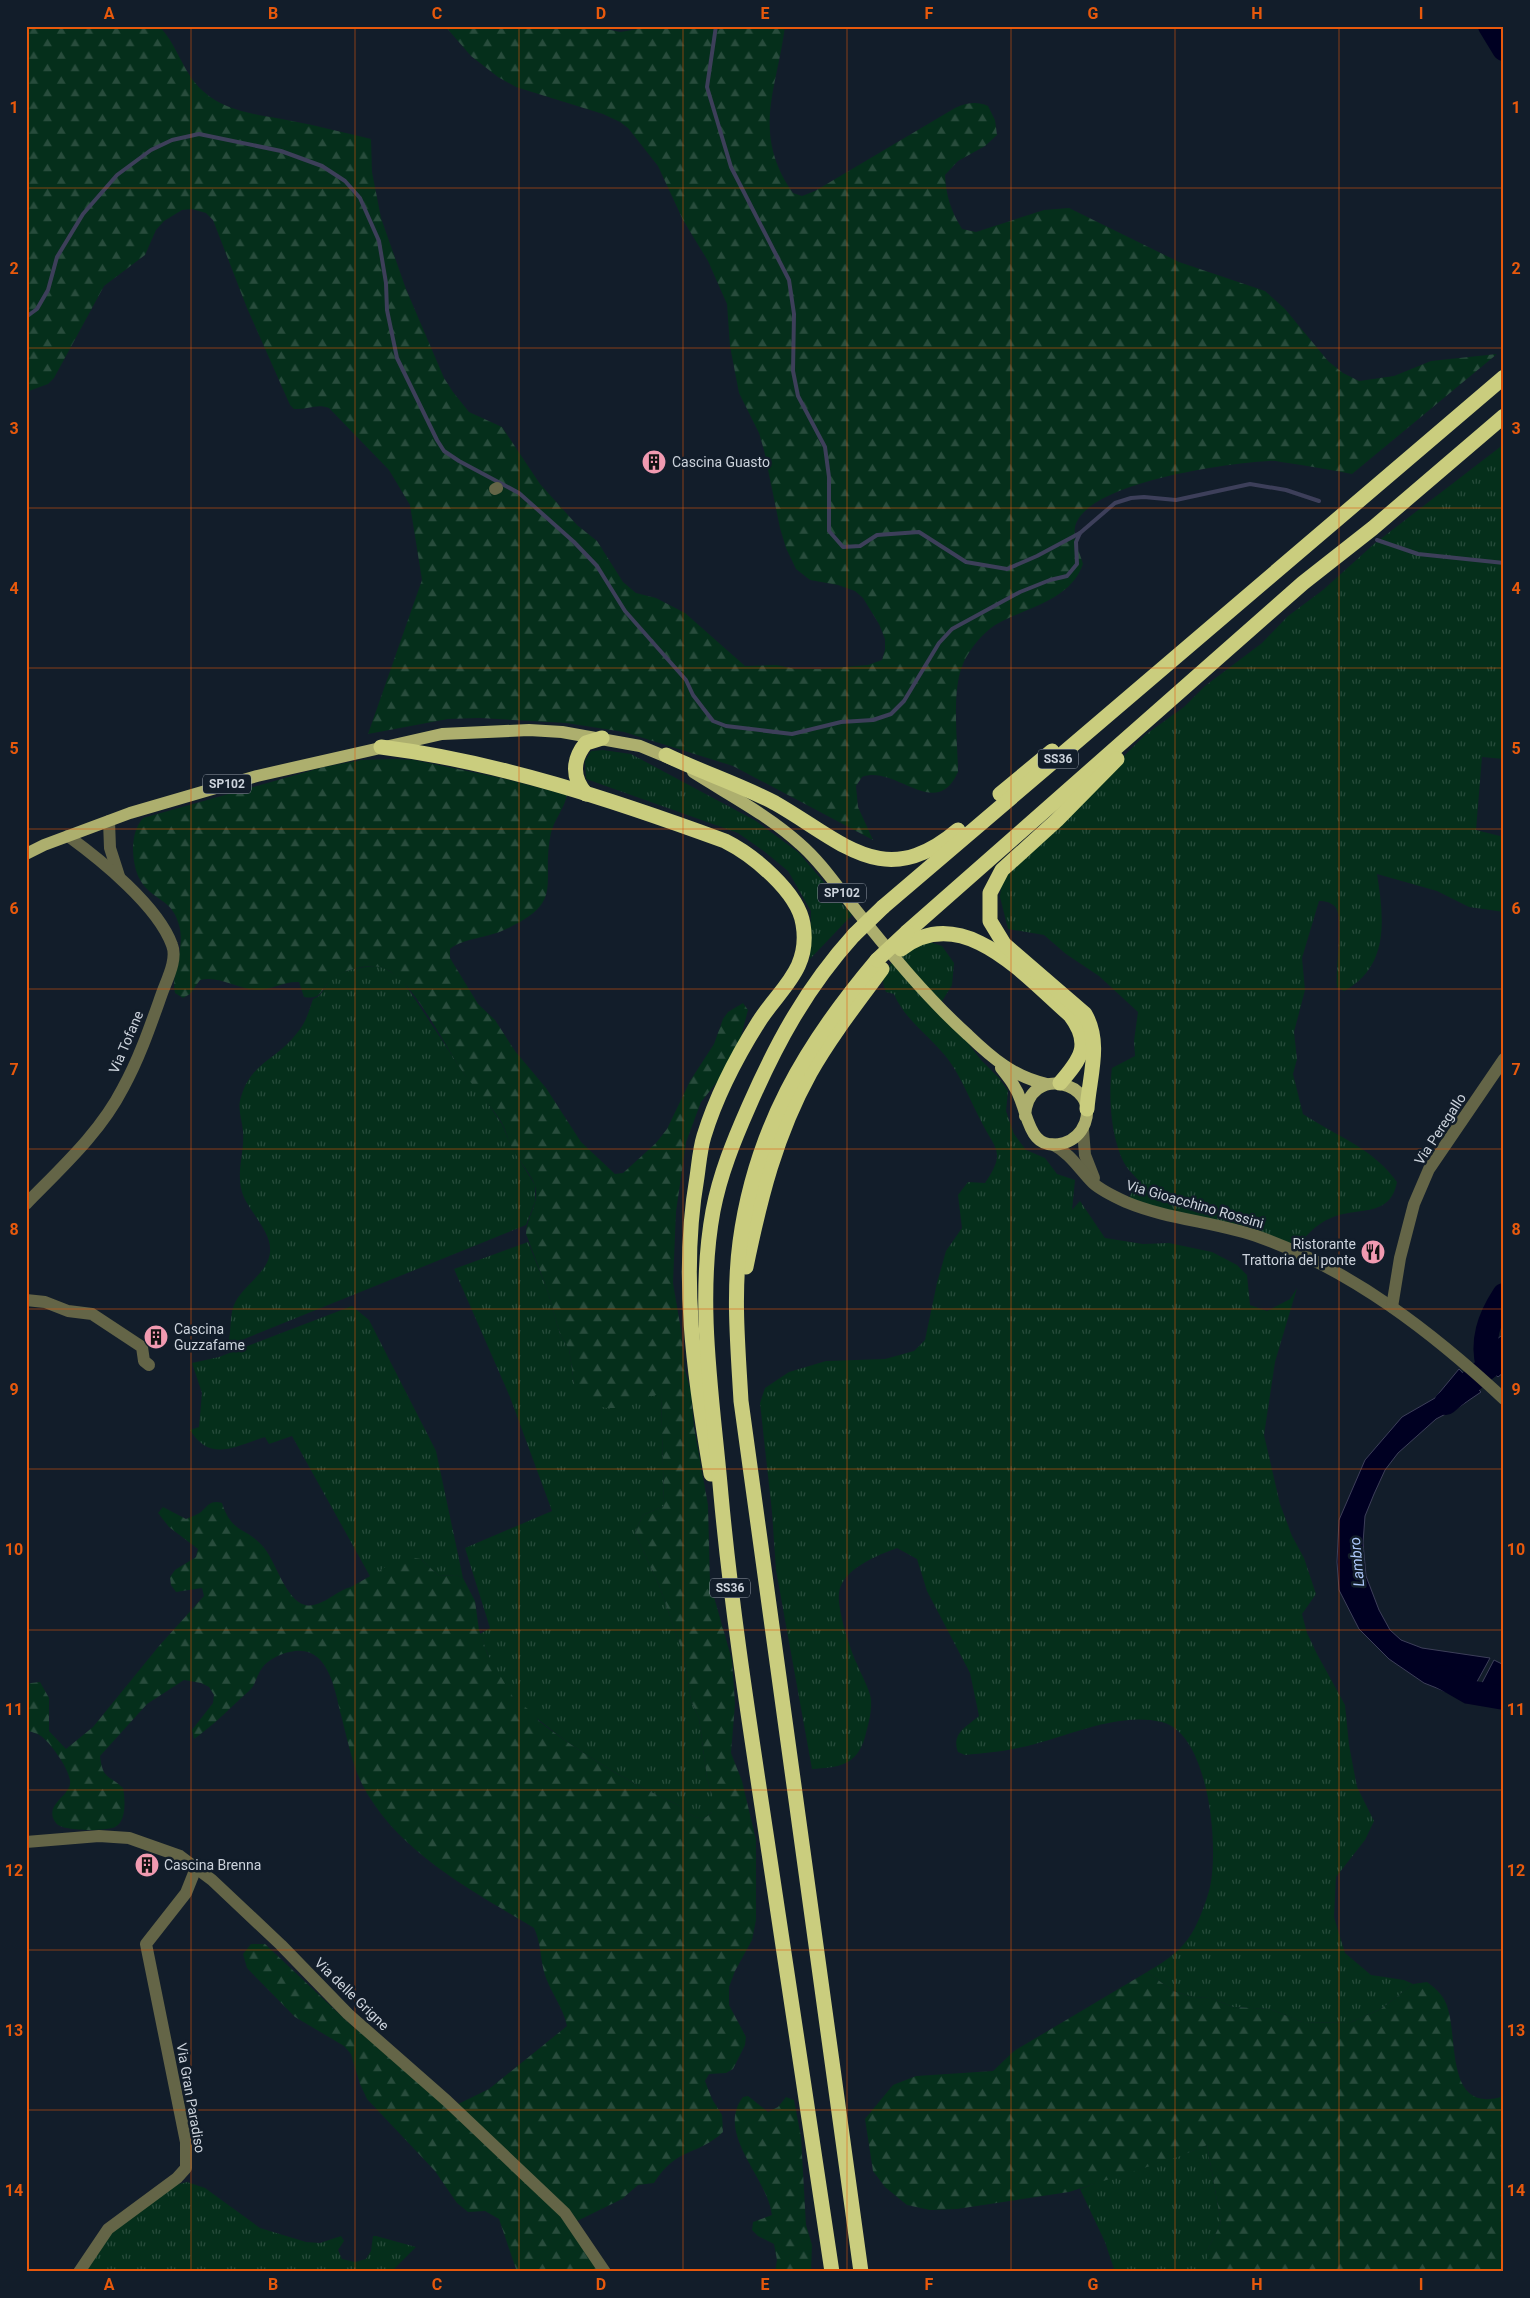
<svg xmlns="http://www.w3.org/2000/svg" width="1530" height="2298" viewBox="0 0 1530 2298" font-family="Roboto,sans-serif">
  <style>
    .grass { fill: url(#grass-tufts) }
    .forest { fill: url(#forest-firs) }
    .water { fill: #002; stroke: #3d3f5a }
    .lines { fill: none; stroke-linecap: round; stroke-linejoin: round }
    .stream { stroke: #3d3f5a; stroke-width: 4 }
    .river { stroke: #002; stroke-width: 24 }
    .minor { stroke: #646547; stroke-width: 12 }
    .major { stroke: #adaf6e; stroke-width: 12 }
    .highway { stroke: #cacd7e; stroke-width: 15 }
    .highway-bridge { stroke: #cacd7e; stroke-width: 15 }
    .grid { fill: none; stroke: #e8590c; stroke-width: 1; stroke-opacity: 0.55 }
    .labels { text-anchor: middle; stroke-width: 5; stroke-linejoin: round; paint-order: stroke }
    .shield { fill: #121d2a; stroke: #949ca7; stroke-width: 1 }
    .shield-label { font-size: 12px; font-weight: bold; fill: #ccd3dc }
    .poi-label { font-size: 14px; fill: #ccd3dc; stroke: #121d2a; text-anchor: start }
    .street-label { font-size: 14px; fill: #ccd3dc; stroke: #121d2a }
    .water-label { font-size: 15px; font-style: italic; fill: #aec9fc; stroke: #121d2a }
    .neatline { fill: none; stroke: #e8590c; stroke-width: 2 }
    .grid-label { font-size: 16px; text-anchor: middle; font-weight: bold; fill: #e8590c }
  </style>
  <defs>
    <pattern id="grass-tufts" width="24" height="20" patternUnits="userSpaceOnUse" patternTransform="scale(1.25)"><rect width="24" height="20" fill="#052f1b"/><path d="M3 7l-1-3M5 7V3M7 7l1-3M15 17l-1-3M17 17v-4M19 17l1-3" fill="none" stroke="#284c3c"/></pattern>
    <pattern id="forest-firs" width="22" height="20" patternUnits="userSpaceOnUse" patternTransform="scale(1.25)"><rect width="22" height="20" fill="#052f1b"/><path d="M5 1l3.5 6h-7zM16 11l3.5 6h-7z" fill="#284c3c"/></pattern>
  </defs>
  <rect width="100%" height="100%" fill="#121d2a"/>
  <g class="grass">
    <path d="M 1504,444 L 1504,759 L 1482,757 L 1476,830 L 1504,837 L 1504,912 L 1469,907 L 1437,891 L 1377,874 C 1384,918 1390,966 1344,991 L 1337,987 C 1335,968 1344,920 1336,908 C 1332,902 1325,901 1319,901 L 1302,958 L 1305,990 L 1294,1032 L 1297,1059 L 1293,1074 L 1303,1114 C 1336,1136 1373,1148 1397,1182 C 1390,1219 1357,1206 1331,1218 C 1314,1225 1305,1237 1294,1251 L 1126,1202 L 1139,1181 C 1135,1176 1129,1171 1126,1166 C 1111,1141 1108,1097 1112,1068 L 1135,1056 L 1134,1041 L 1138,1012 L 1099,976 L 1066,954 L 1044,935 L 1008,929 L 1000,897 L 1002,878 L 1145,735 L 1184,707 L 1205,686 L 1262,643 L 1288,616 L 1323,590 L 1374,544 Z"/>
    <polygon points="603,750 631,754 756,821 798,852 852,915 810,959 811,911 788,871 765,852 738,833 586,779 585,761 591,751"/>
    <path d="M 927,941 L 942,946 L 954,963 L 952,985 L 936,1011 L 964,1038 L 981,1060 L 999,1078 L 1008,1091 L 1006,1111 L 1014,1134 L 1026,1150 L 1045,1158 L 1057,1174 L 1075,1180 L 1072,1210 L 1080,1201 L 1105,1238 L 1143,1244 L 1169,1243 L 1212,1252 L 1237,1265 L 1247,1275 L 1250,1305 L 1267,1311 L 1290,1299 L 1297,1288 L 1275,1362 L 1264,1435 L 1280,1504 L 1292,1536 L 1304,1558 L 1316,1594 L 1302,1614 L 1307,1633 L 1317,1654 L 1345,1705 L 1349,1745 L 1357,1787 L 1374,1821 L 1365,1840 L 1336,1877 L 1334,1917 L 1345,1953 L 1371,1975 L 1404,1980 L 1413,1984 L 1381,2009 L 1349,2023 L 1302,2022 L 1270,2009 L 1233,2007 L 1211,1998 L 1193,1997 L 1173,1991 L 1147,1972 C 1161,1964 1178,1953 1188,1939 C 1197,1927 1205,1905 1209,1891 C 1220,1852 1210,1734 1162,1722 C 1115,1711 1064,1739 1018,1748 C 1001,1752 982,1753 965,1755 L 958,1752 C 951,1734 966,1727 979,1716 L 970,1673 L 927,1591 L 917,1559 L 897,1548 C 878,1555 842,1569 839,1593 C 837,1609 850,1649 857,1664 C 861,1674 869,1688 871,1699 C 872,1712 868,1725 865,1737 C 856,1767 838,1767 812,1769 L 776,1570 L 772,1512 L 760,1403 L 765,1388 L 789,1372 L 826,1361 L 885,1359 L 914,1351 L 925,1340 L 937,1283 L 946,1251 L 962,1228 L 958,1195 L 968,1182 L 985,1183 C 1007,1151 995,1150 980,1119 C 970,1100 962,1079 950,1062 C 933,1038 905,1021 894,994 L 886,992 C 873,965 908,952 927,941 Z"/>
    <path d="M 376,966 L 384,968 L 401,978 L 465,1075 L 478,1089 L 502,1124 L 512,1148 L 535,1185 L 535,1202 L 526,1225 L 227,1346 C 232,1333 229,1317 234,1305 C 242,1285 268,1274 270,1252 C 272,1232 250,1213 243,1195 C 235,1173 245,1153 243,1131 C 242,1120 237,1108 241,1097 C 251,1062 278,1059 297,1033 C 306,1023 309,1011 313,999 C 323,995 323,989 329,981 C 339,970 362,967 376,966 Z"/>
    <path d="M 528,1242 L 547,1289 L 560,1334 L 569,1349 L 574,1383 L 607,1408 C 619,1407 625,1398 637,1396 C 646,1394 652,1396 661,1392 L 664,1506 L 643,1515 L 635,1533 L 659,1585 L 684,1656 L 691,1701 L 699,1718 L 707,1778 L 712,1794 L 712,1812 C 708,1816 705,1819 699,1818 C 691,1817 684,1808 676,1804 C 618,1777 560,1742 514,1698 C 498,1682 488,1655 480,1634 L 490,1628 L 465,1548 L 552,1511 L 510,1397 L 454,1269 Z"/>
    <path d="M 352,1306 L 369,1320 L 436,1451 L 463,1578 L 456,1575 L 439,1576 L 421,1559 L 371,1578 L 292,1436 L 269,1444 L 265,1437 C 235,1446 210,1463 190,1430 L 199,1427 L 202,1393 L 192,1363 L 219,1357 Z"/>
    <path d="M 1207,2145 L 1221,2223 L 1207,2251 L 1207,2272 L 1115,2272 L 1105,2242 L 1080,2189 C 1122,2172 1166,2163 1207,2145 Z"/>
    <polygon points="187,2182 205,2188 260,2228 306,2242 320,2243 341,2236 344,2241 338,2250 342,2259 355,2262 366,2259 371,2251 373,2236 376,2236 416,2247 391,2272 82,2272 110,2230 175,2185"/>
  </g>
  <g class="forest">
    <path d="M 26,26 L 158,26 C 176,40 182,73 203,91 C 226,113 263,115 292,121 C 319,126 345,133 371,139 L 372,172 L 381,218 L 406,289 L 444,378 L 453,392 L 469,412 L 502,427 L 540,484 L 577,525 L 597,541 L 623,582 L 636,593 L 656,598 L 685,613 L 745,666 L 776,665 L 796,669 L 821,669 L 868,665 L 882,660 L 885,650 L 885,639 L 879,624 L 863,598 L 855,591 L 838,585 L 810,580 L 796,569 L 786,548 L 780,528 L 764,450 L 759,433 L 739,393 L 730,346 L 727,304 L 708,261 L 683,220 L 658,166 L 628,128 L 620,122 L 603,114 L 516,87 L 498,77 L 471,56 L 445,26 L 592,26 L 620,32 L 656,26 L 785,26 C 777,90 751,133 793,193 L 802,196 L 815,191 L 955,108 C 967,103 976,101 988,106 L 995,120 L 997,135 L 985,146 L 958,161 L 945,175 C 946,196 951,211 962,229 L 976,232 L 1044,210 L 1069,208 L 1179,262 L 1265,291 L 1285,309 L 1328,361 L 1343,373 L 1359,381 L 1394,376 L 1431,361 L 1497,354 L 1352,474 C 1331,470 1310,466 1288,463 C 1282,463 1275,460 1269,461 C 1230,463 1085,482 1075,527 C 1073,539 1080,553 1083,564 C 1070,601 1027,607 997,624 C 983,632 969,650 963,664 C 951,691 958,743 958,772 C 936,822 895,764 862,777 L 856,786 L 858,807 L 873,840 L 733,766 L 624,732 L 566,723 L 480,718 L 448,719 L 368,734 L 422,580 L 410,505 L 389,470 L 329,408 C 317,403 307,410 294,409 L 290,405 L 247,308 L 213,220 L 206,213 L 192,209 L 182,210 L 164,221 L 156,230 L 145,255 L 104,286 L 54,378 L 48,384 L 26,392 Z"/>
    <path d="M 394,759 L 414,760 L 501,778 L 567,795 C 565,807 554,820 551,833 C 540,885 567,902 504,930 C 487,938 464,938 450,949 L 450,958 L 478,1004 L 495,1020 L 515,1051 L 546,1088 L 581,1142 L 615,1174 L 623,1173 L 656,1143 L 667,1129 L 690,1081 L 714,1044 L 723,1019 L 728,1012 L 743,1003 L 748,1010 L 739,1044 L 717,1082 L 701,1102 L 686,1142 L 676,1212 L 673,1283 L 681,1330 L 685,1371 L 691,1392 L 694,1427 L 708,1505 L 710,1583 L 732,1660 L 735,1704 L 731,1753 L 742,1781 L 756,1840 L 756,1920 L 752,1940 L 735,1971 L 729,1987 L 729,2005 L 746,2037 L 745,2045 L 733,2069 L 726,2073 L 709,2074 L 705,2081 L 712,2099 L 722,2115 L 723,2132 C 698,2156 676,2147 654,2183 L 638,2185 L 622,2199 L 573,2223 L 606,2272 L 517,2272 L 499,2219 L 485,2211 L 468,2212 L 457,2203 L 435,2171 L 367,2099 L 360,2084 L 351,2054 L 344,2046 L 295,2017 L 247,1968 L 243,1954 L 251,1944 L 265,1944 L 352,2026 L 454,2106 L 489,2089 L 567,2026 C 563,2007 551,1993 545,1975 C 540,1959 541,1942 534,1928 C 471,1890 397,1852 362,1784 C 353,1767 346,1734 341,1715 C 335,1691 329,1647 295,1651 C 284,1652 268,1659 262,1668 C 256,1676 256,1685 249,1691 C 231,1707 214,1725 194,1739 L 192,1730 L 213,1703 L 214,1695 L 209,1687 L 201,1683 L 184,1680 L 147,1704 L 100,1756 C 103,1780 108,1774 123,1788 C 125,1797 127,1822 115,1827 C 106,1831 62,1832 56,1823 C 43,1806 68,1797 70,1784 C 72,1772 50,1742 41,1736 C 37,1733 31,1732 26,1730 L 26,1686 L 31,1683 L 40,1682 L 49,1698 L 49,1731 L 66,1749 L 93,1727 L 159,1646 L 204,1596 L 202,1588 L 176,1592 L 171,1585 L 170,1577 L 175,1570 L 196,1557 L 198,1549 L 169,1527 L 158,1513 L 163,1507 L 186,1519 C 190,1517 197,1515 201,1512 C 209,1505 210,1500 222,1503 C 232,1535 247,1526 265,1549 C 276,1563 286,1600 305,1605 C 320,1609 337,1590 351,1587 L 405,1556 L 421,1559 L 439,1576 L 456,1575 L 463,1578 L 475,1601 L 479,1630 L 488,1655 L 513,1697 L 534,1714 L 539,1721 C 581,1754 628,1782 676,1804 C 684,1808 691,1817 699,1818 C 705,1819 708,1816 712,1812 L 712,1794 L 707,1778 L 699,1718 L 691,1701 L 684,1656 L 659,1585 L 635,1533 L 643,1515 L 664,1506 L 661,1393 L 653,1396 L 637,1396 L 615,1408 L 607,1408 L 598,1406 L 583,1397 L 574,1383 L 569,1349 L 560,1334 L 547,1289 L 526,1234 C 526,1217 542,1201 534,1183 C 529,1171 518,1160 512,1148 C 508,1140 506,1131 502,1123 C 491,1106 477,1091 465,1075 C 445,1048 414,979 383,968 C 370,963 340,970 330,981 C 320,991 321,1000 304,997 L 299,982 C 284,981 272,990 257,990 C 237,989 219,975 200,980 L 190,994 L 183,998 L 175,993 C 170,975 186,949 179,925 C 171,890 135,904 133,850 C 133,839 135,827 143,818 L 324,767 L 361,760 Z"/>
    <path d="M 1147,1972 L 1173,1991 L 1193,1997 L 1211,1998 L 1233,2007 L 1270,2009 L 1302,2022 L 1349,2023 L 1381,2009 L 1413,1984 L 1427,1982 C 1437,1989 1445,1997 1448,2009 C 1458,2043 1446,2115 1504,2096 L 1504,2272 L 1207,2272 L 1207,2251 L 1221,2223 L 1207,2145 L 1178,2157 L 1069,2192 L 957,2209 L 930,2210 L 907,2205 L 885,2187 L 873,2171 L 865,2119 L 893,2085 L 916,2076 L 993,2071 L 1014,2051 Z"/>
    <path d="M 748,2096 L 768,2112 L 778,2107 L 786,2097 L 794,2100 L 801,2137 L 806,2225 L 812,2245 L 811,2272 L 775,2272 L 777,2260 L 774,2244 L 758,2236 L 752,2230 L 753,2222 L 772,2215 C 767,2176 715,2134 743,2097 Z"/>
  </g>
  <g class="water">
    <polygon points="1504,1334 1504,1372 1498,1377 1474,1355"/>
    <polygon points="1459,1369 1481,1392 1459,1407 1436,1419 1398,1453 1385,1470 1374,1494 1365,1516 1363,1543 1366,1576 1379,1610 1390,1630 1401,1640 1422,1648 1490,1658 1467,1700 1424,1683 1389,1659 1359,1629 1339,1590 1337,1562 1339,1520 1365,1460 1402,1417 1435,1398"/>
    <polygon points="1494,1660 1504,1665 1504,1706 1473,1700"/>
  </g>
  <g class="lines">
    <g class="stream">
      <polyline points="716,26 707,87 731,167 789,280 794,314 793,371 798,396 825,447 829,477 829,531 843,547 860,546 877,535 919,532 966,562 1007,569 1037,556 1080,533 1115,503 1131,498 1144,497 1176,500 1250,484 1286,490 1319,501"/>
      <polyline points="26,317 37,309 48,290 57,257 83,214 117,175 151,150 172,140 199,134 281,151 322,166 345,181 360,198 379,241 386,283 387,310 397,358 437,440 444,451 459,461 519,493 574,542 597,566 625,611 686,680 693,695 706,712 713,721 726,726 792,734 841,722 873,720 891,714 904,701 939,643 952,629 1020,592 1050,580 1067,576 1077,564 1076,542 1080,533"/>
      <polyline points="1377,540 1418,554 1504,563"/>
    </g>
    <g class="river">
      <polyline points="1490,26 1504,49"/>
      <path d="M 1488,1367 C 1481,1341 1489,1318 1504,1295"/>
      <polyline points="1446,1403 1504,1353"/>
      <polyline points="1443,1677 1469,1692 1504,1698"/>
    </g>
    <g class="minor">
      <polyline points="495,489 497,488"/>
      <polyline points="109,821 110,848 119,876"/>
      <polyline points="1083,1130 1085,1155 1094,1178"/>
      <path d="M 1052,1144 C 1071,1154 1079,1169 1093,1183 C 1102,1191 1115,1197 1126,1202 C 1169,1220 1218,1222 1262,1238 C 1353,1271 1433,1333 1504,1399"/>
      <path d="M 26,1204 C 61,1168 100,1133 123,1088 C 139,1059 150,1027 161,996 C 166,981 178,960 172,945 C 158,906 101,860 68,836"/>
      <polyline points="26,1300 45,1302 68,1311 92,1314 142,1347 144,1361 149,1365"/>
      <polyline points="1392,1307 1400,1258 1414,1204 1429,1169 1504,1059"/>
      <polyline points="26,1842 99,1836 129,1838 180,1856 212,1880 281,1945 348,2014 447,2101 565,2213 605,2272"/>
      <polyline points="79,2272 108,2229 177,2178 186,2168 186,2142 146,1944 186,1893 196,1868"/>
    </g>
    <g class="major">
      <path d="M 693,772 C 729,795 768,815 800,844 C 822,863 838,888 856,910 C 891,954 927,998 968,1035 C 992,1058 1014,1077 1047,1084"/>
      <polyline points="26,854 44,845 130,813 257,776 442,734 529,730 562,732 640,746 674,760"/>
      <path d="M 1001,1068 C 1009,1078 1017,1088 1021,1101 C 1029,1122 1032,1152 1064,1143 C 1074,1140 1081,1133 1085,1123 C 1100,1082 1028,1063 1025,1116"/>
    </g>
    <g class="highway">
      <path d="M 381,747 C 499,762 613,800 725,841 C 753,855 798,892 803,924 C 811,970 779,989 758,1023 C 736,1058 716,1097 704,1136 C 700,1149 699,1163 697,1177 C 680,1275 694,1376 711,1474"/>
      <path d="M 666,755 C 701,772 741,785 775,803 C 842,841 884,893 958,830"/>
      <path d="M 586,794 C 572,778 572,760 586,743 L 602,738"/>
      <polyline points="1000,794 1052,751"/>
      <polyline points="883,907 1504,377"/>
      <polyline points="907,932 1303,583 1373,528 1504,416"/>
      <path d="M 901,949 C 963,901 1026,977 1070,1015 C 1092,1044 1081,1059 1060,1083"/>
      <path d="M 1087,1109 C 1089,1078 1102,1043 1085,1014 L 1004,944 L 990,921 L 990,893 L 1002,870 L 1057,820 L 1117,759"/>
      <path d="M 746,1267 C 760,1199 776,1134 810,1073 C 831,1036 857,1003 882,969"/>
      <path d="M 832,2272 C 811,2132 790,1992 769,1853 C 751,1733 732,1615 721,1495 C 713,1402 696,1303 713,1211 C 720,1174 734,1140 749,1106 C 777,1042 807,987 854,935"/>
      <path d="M 861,2272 L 741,1401 C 738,1348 733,1295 740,1242 C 755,1130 805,1045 877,960"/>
    </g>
    <g class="highway-bridge">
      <polyline points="854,935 883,907"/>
      <polyline points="877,960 907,932"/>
    </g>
  </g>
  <path class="grid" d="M 191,26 L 191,2272M 355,26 L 355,2272M 519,26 L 519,2272M 683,26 L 683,2272M 847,26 L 847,2272M 1011,26 L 1011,2272M 1175,26 L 1175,2272M 1339,26 L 1339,2272M 26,188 L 1504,188M 26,348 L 1504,348M 26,508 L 1504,508M 26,668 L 1504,668M 26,829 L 1504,829M 26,989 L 1504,989M 26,1149 L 1504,1149M 26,1309 L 1504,1309M 26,1469 L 1504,1469M 26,1630 L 1504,1630M 26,1790 L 1504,1790M 26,1950 L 1504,1950M 26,2110 L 1504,2110"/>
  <defs>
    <symbol id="building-disc" viewBox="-11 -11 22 22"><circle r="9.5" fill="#f19ab1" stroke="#121d2a"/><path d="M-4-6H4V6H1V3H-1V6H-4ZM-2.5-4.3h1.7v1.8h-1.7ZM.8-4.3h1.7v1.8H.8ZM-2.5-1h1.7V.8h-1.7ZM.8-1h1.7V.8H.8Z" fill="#111"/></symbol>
    <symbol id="restaurant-disc" viewBox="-11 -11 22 22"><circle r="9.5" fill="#f19ab1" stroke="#121d2a"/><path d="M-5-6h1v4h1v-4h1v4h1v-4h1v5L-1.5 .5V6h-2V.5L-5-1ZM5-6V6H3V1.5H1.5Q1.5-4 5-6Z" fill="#111"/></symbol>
  </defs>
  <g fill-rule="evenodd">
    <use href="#building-disc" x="640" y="448" width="28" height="28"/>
    <use href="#restaurant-disc" x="1359" y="1238" width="28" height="28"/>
    <use href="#building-disc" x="142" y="1323" width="28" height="28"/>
    <use href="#building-disc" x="133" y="1851" width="28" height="28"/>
  </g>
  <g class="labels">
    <g class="shield">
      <rect x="1038" y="749.5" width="40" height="19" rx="4"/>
      <rect x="203" y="774.5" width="48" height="19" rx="4"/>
      <rect x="818" y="883.5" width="48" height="19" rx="4"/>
      <rect x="710" y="1578.5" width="40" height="19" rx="4"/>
    </g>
    <g class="shield-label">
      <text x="1058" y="763">SS36</text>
      <text x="227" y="788">SP102</text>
      <text x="842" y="897">SP102</text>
      <text x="730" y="1592">SS36</text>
    </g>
    <g class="poi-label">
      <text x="672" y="467">Cascina Guasto</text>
      <text x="1356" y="1249" text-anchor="end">Ristorante<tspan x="1356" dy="16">Trattoria del ponte</tspan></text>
      <text x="174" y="1334">Cascina<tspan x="174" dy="16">Guzzafame</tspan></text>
      <text x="164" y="1870">Cascina Brenna</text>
    </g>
    <g class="street-label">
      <text transform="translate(126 1042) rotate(-67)" y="5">Via Tofane</text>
      <text transform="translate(1440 1129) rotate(-57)" y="5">Via Peregallo</text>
      <text transform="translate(1195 1204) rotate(16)" y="5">Via Gioacchino Rossini</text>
      <text transform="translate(352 1994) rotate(44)" y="5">Via delle Grigne</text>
      <text transform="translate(191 2098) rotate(80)" y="5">Via Gran Paradiso</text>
    </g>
    <g class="water-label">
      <text transform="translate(1357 1562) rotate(-95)" y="5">Lambro</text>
    </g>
  </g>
  <rect width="1530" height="2298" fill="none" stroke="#121d2a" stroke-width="55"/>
  <rect x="28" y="28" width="1474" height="2242" class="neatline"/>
  <g class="grid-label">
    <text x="109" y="19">A</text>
    <text x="273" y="19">B</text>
    <text x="437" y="19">C</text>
    <text x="601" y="19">D</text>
    <text x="765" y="19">E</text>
    <text x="929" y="19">F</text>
    <text x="1093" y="19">G</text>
    <text x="1257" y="19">H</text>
    <text x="1421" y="19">I</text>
    <text x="14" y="113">1</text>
    <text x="1516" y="113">1</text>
    <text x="14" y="274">2</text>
    <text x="1516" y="274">2</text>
    <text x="14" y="434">3</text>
    <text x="1516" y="434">3</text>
    <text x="14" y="594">4</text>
    <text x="1516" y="594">4</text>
    <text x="14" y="754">5</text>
    <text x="1516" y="754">5</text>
    <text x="14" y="914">6</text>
    <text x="1516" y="914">6</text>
    <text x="14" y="1075">7</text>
    <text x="1516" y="1075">7</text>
    <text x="14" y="1235">8</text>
    <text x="1516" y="1235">8</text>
    <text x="14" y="1395">9</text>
    <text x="1516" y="1395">9</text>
    <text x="14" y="1555">10</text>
    <text x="1516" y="1555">10</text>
    <text x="14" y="1715">11</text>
    <text x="1516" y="1715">11</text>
    <text x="14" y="1876">12</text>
    <text x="1516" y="1876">12</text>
    <text x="14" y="2036">13</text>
    <text x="1516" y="2036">13</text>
    <text x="14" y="2196">14</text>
    <text x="1516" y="2196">14</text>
    <text x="109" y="2290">A</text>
    <text x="273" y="2290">B</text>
    <text x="437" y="2290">C</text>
    <text x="601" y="2290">D</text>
    <text x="765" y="2290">E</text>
    <text x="929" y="2290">F</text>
    <text x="1093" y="2290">G</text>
    <text x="1257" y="2290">H</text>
    <text x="1421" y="2290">I</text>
  </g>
</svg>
